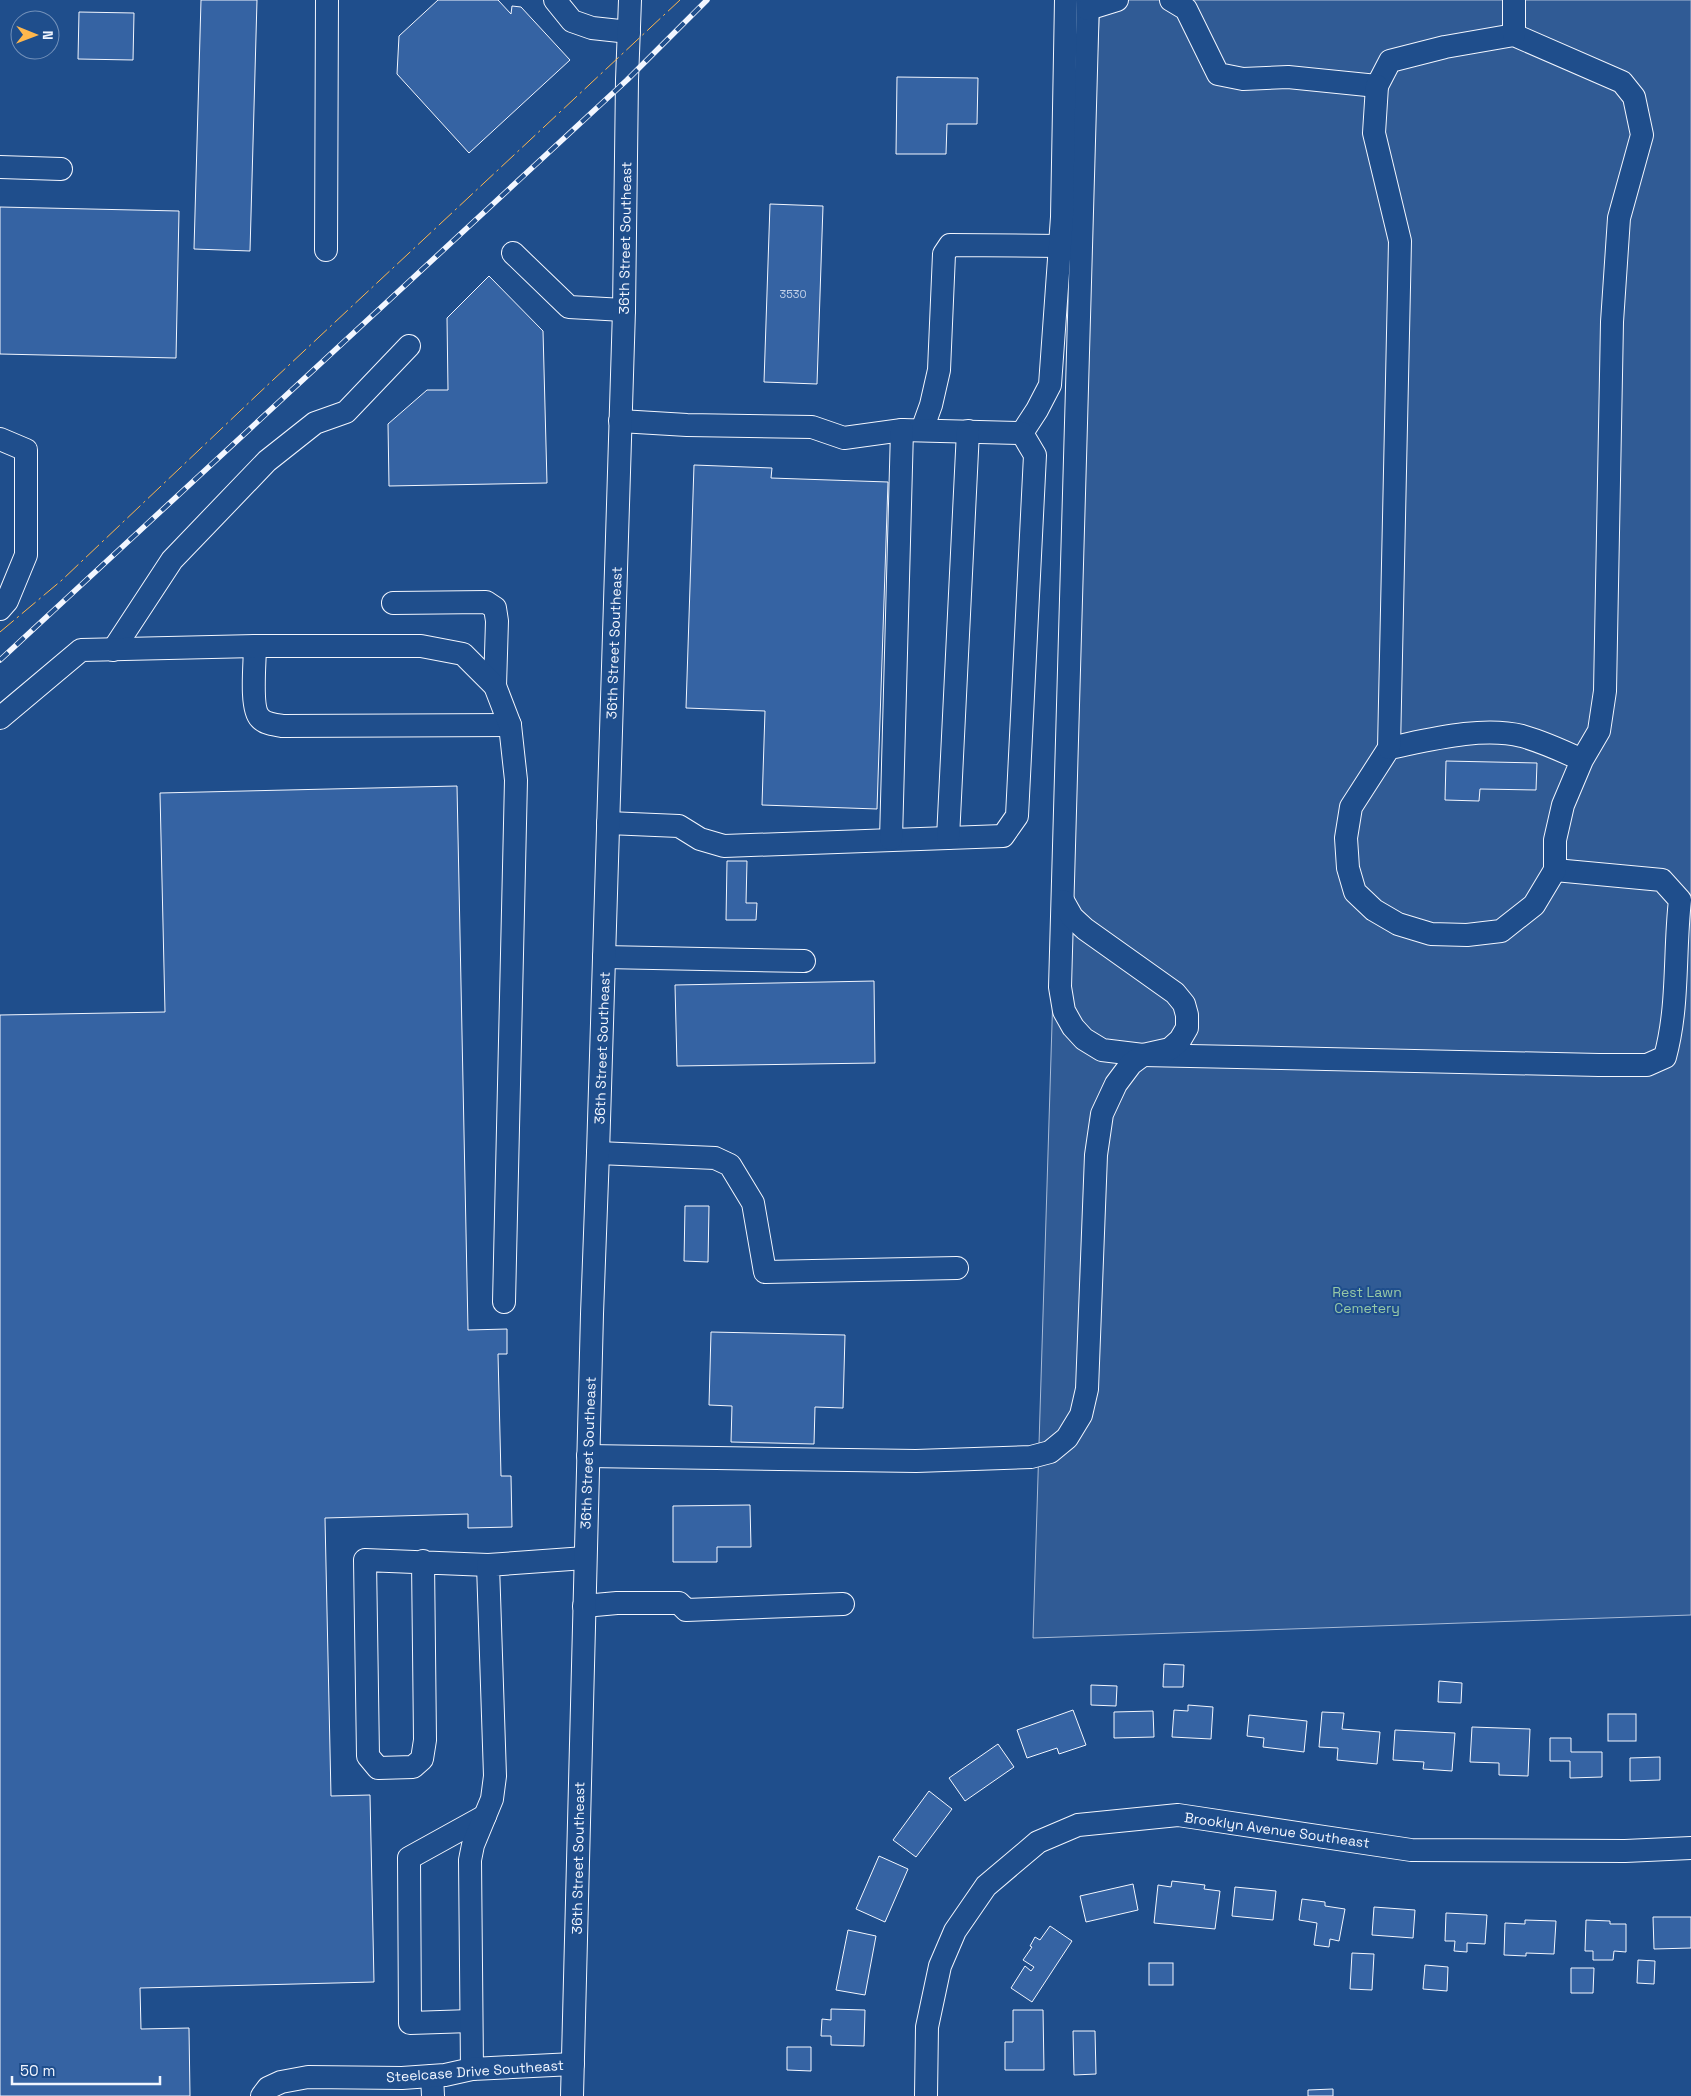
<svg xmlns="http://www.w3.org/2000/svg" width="1691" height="2096" viewBox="0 0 1691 2096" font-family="'Space Grotesk',sans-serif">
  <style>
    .built { fill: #305b95; stroke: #a8bbd7 }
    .building { fill: #3563a3; stroke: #f2f6ff }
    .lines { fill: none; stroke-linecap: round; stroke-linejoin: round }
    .minor-casing { stroke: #f2f6ff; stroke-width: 24 }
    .minor { stroke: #1f4e8c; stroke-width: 22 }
    .rail-casing { stroke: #f2f6ff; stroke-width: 5.5 }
    .rail { stroke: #1f4e8c; stroke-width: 4; stroke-dasharray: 11; stroke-linecap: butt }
    .power { stroke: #ffb74d; stroke-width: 1; stroke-dasharray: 18 4 2.5 4; stroke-linecap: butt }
    .labels { text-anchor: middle; stroke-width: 4; stroke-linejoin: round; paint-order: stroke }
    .number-label { font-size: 11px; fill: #c3d1e8 }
    .street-label { font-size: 14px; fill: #f2f6ff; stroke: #1f4e8c }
    .park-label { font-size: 14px; fill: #97c8a6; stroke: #1f4e8c }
  </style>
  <rect width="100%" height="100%" fill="#1f4e8c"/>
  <polygon class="built" points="1100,0 1691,0 1691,1615 1033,1638 1054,960"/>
  <g class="building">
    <polygon points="201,0 257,0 250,251 194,249"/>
    <polygon points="438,0 498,0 511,14 512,6 521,7 570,60 469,153 397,74 399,36"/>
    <polygon points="79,12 134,13 133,60 78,59"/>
    <polygon points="897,77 978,78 977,124 947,124 946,154 896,154"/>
    <polygon points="770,204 823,206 817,384 764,382"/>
    <polygon points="0,207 179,211 176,358 0,354"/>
    <polygon points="489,276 543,331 547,483 389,486 388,424 427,390 448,390 447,318"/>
    <polygon points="694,465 772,468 771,478 888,482 877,809 762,805 765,711 686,708"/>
    <polygon points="1446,761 1537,763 1536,790 1480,789 1479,801 1445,800"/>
    <polygon points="457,786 468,1330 507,1329 507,1354 498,1354 501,1476 511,1476 512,1527 468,1528 468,1514 325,1518 331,1796 370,1795 374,1982 140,1988 141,2029 189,2028 190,2096 0,2096 0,1015 165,1012 160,793"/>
    <polygon points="727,861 747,861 746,903 757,903 756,920 726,920"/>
    <polygon points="874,981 875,1063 677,1066 675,985"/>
    <polygon points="685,1206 709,1206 708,1262 684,1261"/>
    <polygon points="711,1332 845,1335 843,1408 815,1407 814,1444 731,1442 732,1406 709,1405"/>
    <polygon points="750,1505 751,1547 717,1547 717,1562 673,1562 673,1506"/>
    <polygon points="1164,1664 1184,1665 1183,1687 1163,1687"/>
    <polygon points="1439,1681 1462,1683 1461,1703 1438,1702"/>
    <polygon points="1091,1685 1117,1686 1116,1706 1091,1705"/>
    <polygon points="1188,1705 1213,1707 1211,1739 1172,1737 1174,1710 1188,1711"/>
    <polygon points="1073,1710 1086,1745 1059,1754 1057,1748 1027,1758 1017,1730"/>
    <polygon points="1153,1711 1154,1737 1114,1738 1114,1712"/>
    <polygon points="1322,1712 1344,1713 1342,1729 1380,1732 1377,1764 1337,1760 1338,1748 1319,1747"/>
    <rect x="1608" y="1714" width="28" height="27"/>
    <polygon points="1249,1715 1307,1721 1304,1752 1263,1747 1264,1738 1247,1736"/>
    <polygon points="1472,1727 1530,1729 1528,1776 1499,1775 1499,1763 1470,1762"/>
    <polygon points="1395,1730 1455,1733 1452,1771 1423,1769 1424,1762 1393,1760"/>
    <polygon points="1550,1738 1571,1738 1571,1752 1602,1752 1602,1777 1570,1778 1570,1761 1550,1761"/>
    <polygon points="998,1744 1014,1767 965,1801 949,1778"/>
    <polygon points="1660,1757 1660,1780 1630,1781 1630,1758"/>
    <polygon points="929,1791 952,1809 916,1857 893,1840"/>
    <polygon points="879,1856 908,1869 885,1922 856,1909"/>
    <polygon points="1172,1881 1205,1885 1204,1889 1220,1891 1215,1929 1154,1923 1158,1885 1171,1887"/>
    <polygon points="1133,1884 1138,1910 1086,1922 1080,1896"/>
    <polygon points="1235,1887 1276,1891 1273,1920 1232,1916"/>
    <polygon points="1302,1899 1325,1902 1325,1906 1345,1909 1339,1941 1330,1939 1329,1947 1314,1945 1317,1923 1299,1920"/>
    <polygon points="1374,1907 1415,1910 1413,1938 1372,1935"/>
    <polygon points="1446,1913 1487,1915 1485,1944 1467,1943 1467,1952 1454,1951 1455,1941 1445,1941"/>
    <polygon points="1653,1917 1691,1917 1691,1948 1654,1949"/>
    <polygon points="1525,1920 1556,1921 1554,1954 1526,1953 1526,1956 1504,1955 1505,1923 1525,1924"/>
    <polygon points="1586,1920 1610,1921 1610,1924 1626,1924 1626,1952 1614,1951 1613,1960 1593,1960 1593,1951 1585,1951"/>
    <polygon points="1050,1926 1072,1941 1032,2002 1011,1988 1025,1966 1031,1971 1034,1967 1023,1960 1032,1947 1030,1946 1035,1937 1040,1940"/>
    <polygon points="848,1930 876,1936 865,1995 836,1990"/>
    <polygon points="1352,1953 1374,1954 1372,1990 1350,1989"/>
    <polygon points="1638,1960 1655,1961 1654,1984 1637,1983"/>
    <rect x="1149" y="1963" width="24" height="22"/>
    <polygon points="1425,1965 1448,1967 1447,1991 1423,1989"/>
    <polygon points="1571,1968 1594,1968 1593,1993 1571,1993"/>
    <polygon points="831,2009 865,2010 864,2046 831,2045 831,2036 821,2036 822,2019 831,2020"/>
    <polygon points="1013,2010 1043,2010 1044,2070 1005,2070 1005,2042 1013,2042"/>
    <polygon points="1073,2031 1095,2031 1096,2074 1074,2075"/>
    <polygon points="787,2047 811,2047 811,2071 787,2070"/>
    <polygon points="1333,2089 1333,2096 1308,2096 1308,2090"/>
  </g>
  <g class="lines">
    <defs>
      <g id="minor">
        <polyline points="555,0 572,21 592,28 629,32"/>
        <path d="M 1088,0 L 1060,987 L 1064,1011 L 1073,1027 L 1084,1039 L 1102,1050 L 1143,1055 L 1599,1065 L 1647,1065 L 1665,1057 C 1679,1006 1674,952 1680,900 L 1662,880 L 1555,870"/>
        <path d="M 1171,0 L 1186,9 L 1218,74 L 1243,79 L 1288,77 L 1377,86 L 1390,61 L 1445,47 L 1514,35 L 1622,82 L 1634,97 L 1642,135 L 1619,218 L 1612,322 L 1605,691 L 1599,731 L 1582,760 L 1563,805 L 1555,840 L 1555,870 L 1534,905 L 1501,931 L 1467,935 L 1431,934 L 1398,924 L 1374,910 L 1355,892 L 1348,868 L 1346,838 L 1351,807 L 1389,748 C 1429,740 1481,726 1522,736 C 1543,742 1563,751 1582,760"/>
        <polyline points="1088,9 1117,0"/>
        <polyline points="1514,35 1514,0"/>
        <polyline points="1377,86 1374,133 1400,241 1389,748"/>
        <polyline points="0,167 61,169"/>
        <polyline points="326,250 327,0"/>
        <polyline points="513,253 569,307 624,310"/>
        <polyline points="922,430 931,405 939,370 944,254 950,245 1060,246"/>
        <polyline points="1022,433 1037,410 1050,385 1062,217 1066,0"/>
        <polyline points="0,439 26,450 26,555 7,601 0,609"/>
        <polyline points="393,603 486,602 495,608 497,621 495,686"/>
        <path d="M 255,646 C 255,662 250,708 260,718 C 265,724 276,725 283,726 L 510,725"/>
        <polyline points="113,650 172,560 267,461 315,423 346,412 409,346"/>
        <polyline points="0,718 81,650 255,646 421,646 463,654 495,686 510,725 516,780 504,1302"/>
        <polyline points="608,823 679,826 700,839 724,846 1003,836 1017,816 1035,455 1022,433 902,430 844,438 812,427 687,425 620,421"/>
        <polyline points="948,838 968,431"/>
        <polyline points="891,839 902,430"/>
        <polyline points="604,957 804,961"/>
        <polyline points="598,1153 715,1158 730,1165 753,1203 765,1272 957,1268"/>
        <polyline points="588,1456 916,1461 1031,1457 1050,1452 1067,1438 1081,1415 1087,1389 1096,1155 1102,1114 1116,1084 1131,1064 1143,1055 1170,1049 1180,1040 1187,1028 1187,1015 1184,1004 1175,993 1085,929 1072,917 1063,901"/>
        <polyline points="423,1561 425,1740 422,1759 413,1767 378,1768 368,1756 365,1560 488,1565"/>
        <polyline points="584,1606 617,1603 679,1603 686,1610 843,1604"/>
        <polyline points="471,2021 410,2023 409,1858 485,1816"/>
        <polyline points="472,2069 470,1860 473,1845 492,1799 495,1776 488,1565 585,1558"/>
        <polyline points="432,2076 433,2096"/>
        <polyline points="262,2096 268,2088 281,2082 308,2077 402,2078 445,2075 472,2069 573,2064"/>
        <polyline points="572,2096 592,1314 598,1153 624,310 627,80 630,0"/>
        <polyline points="926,2096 927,2027 940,1966 955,1931 986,1886 1038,1842 1078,1825 1178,1815 1411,1850 1625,1851 1691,1848"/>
      </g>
    </defs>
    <use href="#minor" class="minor-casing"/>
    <use href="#minor" class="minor"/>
    <defs>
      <polyline id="rail" points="0,660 627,80 707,0"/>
    </defs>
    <use href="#rail" class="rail-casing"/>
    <use href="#rail" class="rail"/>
    <polyline class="power" points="0,632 62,580 258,394 680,0"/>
  </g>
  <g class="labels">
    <g class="number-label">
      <text x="793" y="298">3530</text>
    </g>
    <g class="street-label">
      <text transform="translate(625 238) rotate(-89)" y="5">36th Street Southeast</text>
      <text transform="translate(614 643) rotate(-88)" y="5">36th Street Southeast</text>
      <text transform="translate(602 1048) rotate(-88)" y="5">36th Street Southeast</text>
      <text transform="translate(588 1453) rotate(-88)" y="5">36th Street Southeast</text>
      <text transform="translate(1277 1830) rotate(8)" y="5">Brooklyn Avenue Southeast</text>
      <text transform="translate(578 1858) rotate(-89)" y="5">36th Street Southeast</text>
      <text transform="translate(475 2071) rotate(-4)" y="5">Steelcase Drive Southeast</text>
    </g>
    <g class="park-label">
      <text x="1367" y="1297">Rest Lawn<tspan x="1367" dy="16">Cemetery</tspan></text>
    </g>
  </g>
  <g transform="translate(35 35) rotate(91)"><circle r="24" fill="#1f4e8c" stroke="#7391ba"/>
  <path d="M0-4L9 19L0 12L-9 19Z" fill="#ffb74d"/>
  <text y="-8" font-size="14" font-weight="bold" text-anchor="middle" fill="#f2f6ff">N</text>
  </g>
  <path d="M12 2076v8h148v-8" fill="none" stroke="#f2f6ff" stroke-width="2.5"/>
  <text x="20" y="2076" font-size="15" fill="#f2f6ff" stroke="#1f4e8c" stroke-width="4" paint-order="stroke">50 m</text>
</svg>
